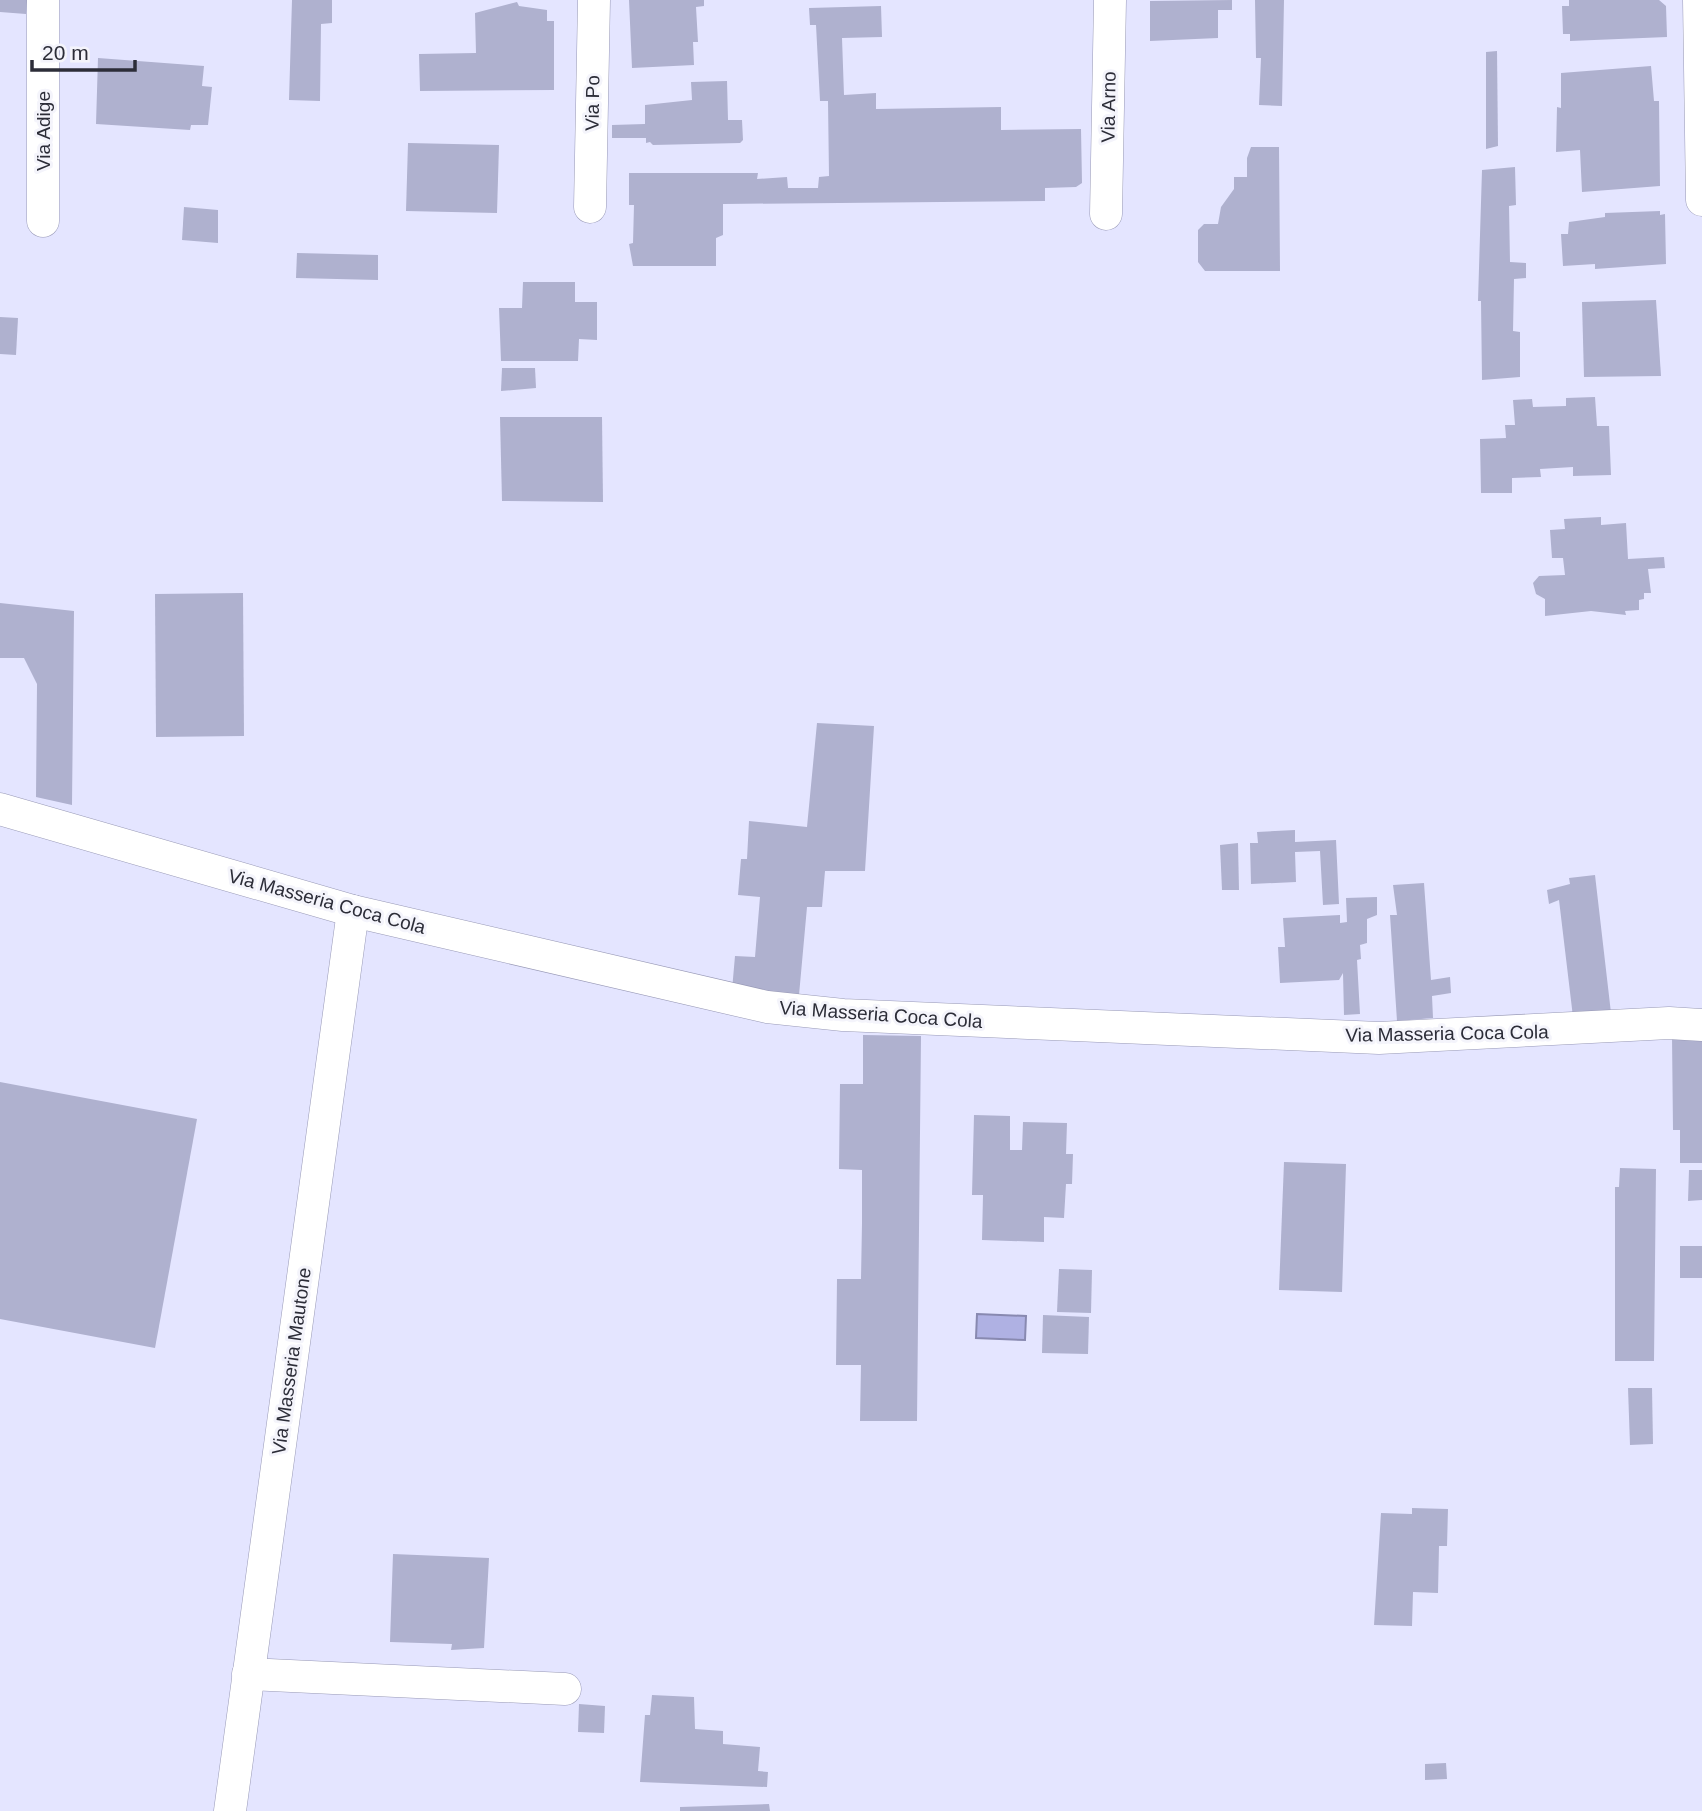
<svg xmlns="http://www.w3.org/2000/svg" width="1702" height="1811" viewBox="0 0 1702 1811" font-family="Helvetica,sans-serif">
  <style>
    .water { fill: #afb1e3; stroke: #8889b0; stroke-width: 2 }
    .building { fill: #afb1cf }
    .lines { fill: none; stroke-linecap: round; stroke-linejoin: round }
    .street-casing { stroke: #9899b6; stroke-width: 33 }
    .street { stroke: #fff; stroke-width: 32 }
    .labels { text-anchor: middle; stroke-width: 6; stroke-linejoin: round; paint-order: stroke }
    .street-label { font-size: 19px; fill: #2c2d38; stroke: #f4f4fb }
  </style>
  <rect width="100%" height="100%" fill="#e4e5ff"/>
  <polygon class="water" points="977,1314 1026,1316 1025,1340 976,1338"/>
  <g class="building">
    <polygon points="0,0 27,0 26,14 0,12"/>
    <polygon points="292,0 332,0 332,23 321,24 320,101 289,100"/>
    <polygon points="629,0 704,0 704,6 696,7 698,42 693,42 694,65 632,68"/>
    <polygon points="1232,0 1232,10 1218,10 1218,38 1150,41 1150,1"/>
    <polygon points="1255,0 1284,0 1282,106 1259,105 1261,58 1256,58"/>
    <polygon points="1569,0 1659,0 1666,6 1667,37 1570,41 1570,34 1563,34 1562,6 1569,6"/>
    <polygon points="517,2 519,6 547,10 547,21 554,21 554,90 420,91 419,54 476,53 475,13"/>
    <polygon points="881,6 882,37 842,38 844,95 876,93 876,109 1001,107 1001,130 1081,129 1082,183 1076,187 1045,188 1045,201 723,204 723,235 716,238 716,266 633,266 629,244 633,243 634,205 629,205 629,173 758,173 757,179 787,177 788,188 818,188 819,177 829,176 828,101 820,101 816,25 810,25 809,8"/>
    <polygon points="1497,51 1498,146 1486,149 1486,52"/>
    <polygon points="98,58 204,66 202,86 212,87 208,125 191,125 190,130 96,124"/>
    <polygon points="1651,66 1654,101 1659,101 1660,186 1582,192 1580,150 1556,152 1557,107 1561,108 1561,73"/>
    <polygon points="727,81 728,120 742,120 743,140 740,143 653,145 650,142 646,143 646,138 612,138 612,125 645,124 645,105 692,100 691,82"/>
    <polygon points="408,143 499,145 497,213 406,211"/>
    <polygon points="1251,147 1279,147 1280,271 1205,271 1198,262 1198,230 1204,224 1218,224 1221,207 1234,189 1234,177 1247,177 1247,158"/>
    <polygon points="1515,167 1516,205 1509,206 1510,262 1526,263 1526,278 1514,279 1513,331 1520,332 1520,377 1482,380 1481,301 1478,301 1482,170"/>
    <polygon points="184,207 218,210 218,243 182,240"/>
    <polygon points="1660,211 1660,215 1665,214 1666,264 1595,269 1595,264 1563,266 1561,234 1568,234 1569,222 1605,217 1605,213"/>
    <polygon points="297,253 378,255 378,280 296,278"/>
    <polygon points="523,282 575,282 575,302 597,302 597,340 579,339 578,361 501,361 499,308 522,308"/>
    <polygon points="1656,300 1661,376 1584,377 1582,302"/>
    <polygon points="0,317 18,318 16,355 0,354"/>
    <polygon points="502,368 535,368 536,388 501,391"/>
    <polygon points="1595,397 1597,426 1609,426 1611,475 1573,476 1573,467 1540,469 1541,477 1512,478 1512,493 1481,493 1480,439 1506,438 1505,425 1515,425 1513,400 1532,399 1533,407 1566,406 1566,398"/>
    <polygon points="500,417 602,417 603,502 502,501"/>
    <polygon points="1601,517 1601,525 1626,523 1628,559 1664,557 1665,568 1648,569 1651,593 1644,593 1644,599 1639,600 1639,610 1625,611 1626,615 1591,611 1545,616 1545,599 1536,594 1533,583 1539,576 1565,575 1563,558 1552,558 1550,530 1565,529 1564,519"/>
    <polygon points="243,593 244,736 156,737 155,594"/>
    <polygon points="0,603 74,611 72,805 36,797 37,684 24,658 0,658"/>
    <polygon points="817,723 874,726 865,871 825,871 822,907 807,907 799,995 732,990 735,956 755,957 760,897 738,895 741,859 747,859 749,821 807,827"/>
    <polygon points="1295,830 1295,842 1336,840 1339,904 1323,905 1320,851 1295,852 1296,882 1251,884 1250,843 1258,843 1257,832"/>
    <polygon points="1238,843 1239,890 1222,890 1220,845"/>
    <polygon points="1595,875 1611,1013 1573,1017 1559,900 1549,904 1547,890 1570,884 1569,878"/>
    <polygon points="1424,883 1431,980 1450,977 1451,993 1432,996 1433,1018 1397,1021 1390,915 1397,915 1393,885"/>
    <polygon points="1377,897 1377,915 1367,919 1367,943 1360,945 1361,959 1357,960 1360,1014 1344,1015 1343,973 1339,980 1280,983 1278,947 1285,947 1283,918 1340,915 1340,923 1347,922 1346,898"/>
    <polygon points="863,1035 921,1036 917,1421 860,1421 861,1365 836,1365 837,1279 861,1279 862,1223 862,1170 839,1169 840,1084 863,1084"/>
    <polygon points="1672,1036 1702,1038 1702,1163 1680,1163 1680,1130 1673,1130"/>
    <polygon points="0,1082 197,1119 155,1348 0,1319"/>
    <polygon points="974,1115 1010,1116 1010,1150 1022,1150 1023,1122 1067,1123 1066,1154 1073,1154 1072,1184 1066,1184 1064,1218 1044,1217 1044,1242 982,1240 983,1195 972,1195"/>
    <polygon points="1284,1162 1346,1164 1342,1292 1279,1290"/>
    <polygon points="1620,1168 1656,1169 1654,1361 1615,1361 1615,1187 1619,1187"/>
    <polygon points="1689,1170 1702,1170 1702,1200 1688,1201"/>
    <rect x="1680" y="1246" width="22" height="32"/>
    <polygon points="1059,1269 1092,1270 1091,1313 1057,1312"/>
    <polygon points="1043,1315 1089,1317 1088,1354 1042,1353"/>
    <polygon points="1628,1388 1652,1388 1653,1444 1630,1445"/>
    <polygon points="1412,1508 1448,1509 1447,1546 1439,1546 1438,1593 1413,1592 1412,1626 1374,1625 1381,1513 1412,1514"/>
    <polygon points="393,1554 489,1558 484,1648 451,1650 452,1644 390,1642"/>
    <polygon points="652,1695 694,1697 695,1729 723,1731 723,1744 760,1747 758,1771 768,1772 767,1787 640,1782 645,1715 650,1715"/>
    <polygon points="579,1704 605,1706 604,1733 578,1732"/>
    <polygon points="1446,1763 1447,1779 1425,1780 1425,1764"/>
    <polygon points="769,1804 770,1811 680,1811 680,1807"/>
  </g>
  <g class="lines">
    <defs>
      <g id="street">
        <polyline points="1699,0 1702,200"/>
        <polyline points="590,207 594,0"/>
        <polyline points="1106,214 1110,0"/>
        <polyline points="43,221 43,0"/>
        <polyline points="0,809 353,911 767,1007 843,1015 1379,1038 1669,1023 1702,1025"/>
        <polyline points="248,1674 565,1689"/>
        <polyline points="230,1811 353,911"/>
      </g>
    </defs>
    <use href="#street" class="street-casing"/>
    <use href="#street" class="street"/>
  </g>
  <g class="labels">
    <g class="street-label">
      <text transform="translate(592 103) rotate(-89)" y="7">Via Po</text>
      <text transform="translate(1108 107) rotate(-89)" y="7">Via Arno</text>
      <text transform="translate(43 131) rotate(-90)" y="7">Via Adige</text>
      <text transform="translate(327 901) rotate(15)" y="7">Via Masseria Coca Cola</text>
      <text transform="translate(881 1014) rotate(4)" y="7">Via Masseria Coca Cola</text>
      <text transform="translate(1447 1033) rotate(-1)" y="7">Via Masseria Coca Cola</text>
      <text transform="translate(291 1361) rotate(-82)" y="7">Via Masseria Mautone</text>
    </g>
  </g>
  <path d="M32 60v10h103v-10" fill="none" stroke="#2c2d38" stroke-width="3.5"/>
  <text x="42" y="60" font-size="21" fill="#2c2d38" stroke="#f4f4fb" stroke-width="5" paint-order="stroke">20 m</text>
</svg>
